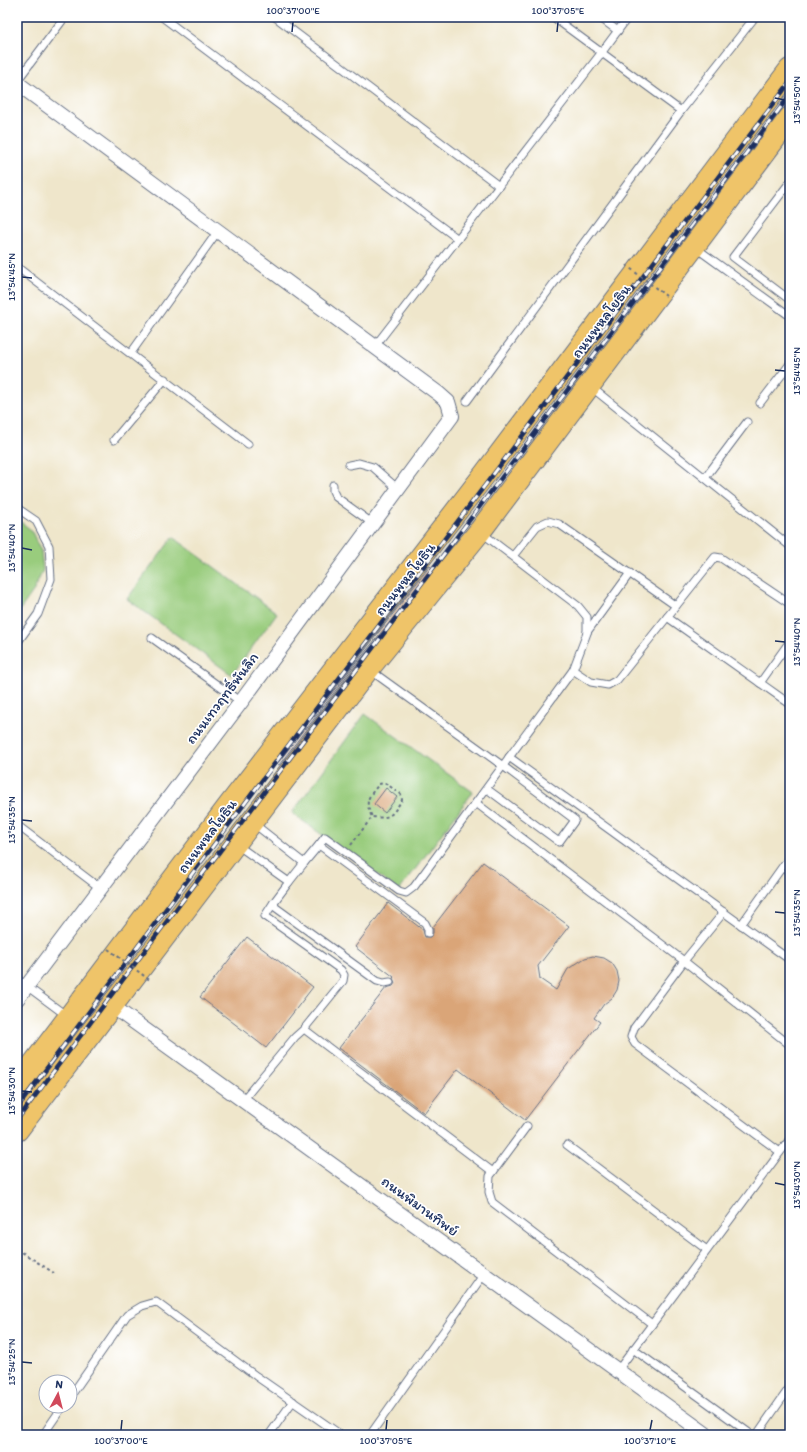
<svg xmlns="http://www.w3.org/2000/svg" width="807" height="1452" viewBox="0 0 807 1452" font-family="Itim,'Playpen Sans Thai',sans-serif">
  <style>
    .green { fill: #99cc7d; stroke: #5a7e6e }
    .building { fill: #daa578 }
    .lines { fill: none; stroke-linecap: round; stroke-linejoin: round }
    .lane-casing { stroke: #656f84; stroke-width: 9 }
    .street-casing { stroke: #656f84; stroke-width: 16 }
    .primary-casing { stroke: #656f84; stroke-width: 24 }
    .path { stroke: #656f84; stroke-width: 2; stroke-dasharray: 3 3; stroke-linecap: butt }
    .lane { stroke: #fff; stroke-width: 7 }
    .street { stroke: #fff; stroke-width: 14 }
    .primary { stroke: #efc469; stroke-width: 22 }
    .rail-casing { stroke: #1b2f5e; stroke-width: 4.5 }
    .rail { stroke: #fff; stroke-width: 3; stroke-dasharray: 9; stroke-linecap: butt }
    .path-bridge { stroke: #656f84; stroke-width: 2; stroke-dasharray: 3 3; stroke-linecap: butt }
    .ticks { fill: none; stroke: #1b2f5e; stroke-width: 1.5 }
    .labels { text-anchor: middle; stroke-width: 3.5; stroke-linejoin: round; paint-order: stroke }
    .street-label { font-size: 15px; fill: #1b2f5e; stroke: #fff }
    .neatline { fill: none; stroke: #1b2f5e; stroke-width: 1.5 }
    .ticks-label { font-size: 10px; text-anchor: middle; fill: #1b2f5e }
  </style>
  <rect width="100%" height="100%" fill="#fff"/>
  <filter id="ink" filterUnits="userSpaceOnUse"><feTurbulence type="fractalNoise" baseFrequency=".025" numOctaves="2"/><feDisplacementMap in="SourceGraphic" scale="8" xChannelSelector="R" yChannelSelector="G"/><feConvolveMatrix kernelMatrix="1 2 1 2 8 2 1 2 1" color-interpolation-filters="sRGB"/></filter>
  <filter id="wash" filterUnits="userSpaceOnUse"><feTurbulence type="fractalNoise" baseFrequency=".012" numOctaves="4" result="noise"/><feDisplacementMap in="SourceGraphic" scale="16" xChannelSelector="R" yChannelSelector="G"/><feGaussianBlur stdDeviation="0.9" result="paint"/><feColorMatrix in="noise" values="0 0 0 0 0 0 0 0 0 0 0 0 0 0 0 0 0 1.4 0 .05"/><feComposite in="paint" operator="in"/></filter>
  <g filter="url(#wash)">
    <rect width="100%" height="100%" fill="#efe6cb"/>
    <g class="green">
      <polygon points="17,519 31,530 41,551 43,570 34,590 17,614"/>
      <polygon points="173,537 277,613 232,675 127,599"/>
      <polygon points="365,714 473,792 399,891 292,813"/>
    </g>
    <g id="blocks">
      <g class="building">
        <polygon points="430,566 433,569 358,661 279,765 277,764"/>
        <polygon points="386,788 397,797 385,813 374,804"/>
        <polygon points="483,862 569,926 538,966 540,979 556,990 568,969 585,958 593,956 604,958 612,963 617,971 619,981 617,990 612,998 604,1004 594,1018 600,1022 525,1120 458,1069 424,1113 339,1048 386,988 393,986 395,983 393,978 394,977 355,947 388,903 423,930 425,937 430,937 433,933 433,927"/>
        <polygon points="247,937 313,987 266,1048 200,997"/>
      </g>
    </g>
  </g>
  <g filter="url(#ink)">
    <use href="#blocks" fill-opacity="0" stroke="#656f84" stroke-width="1"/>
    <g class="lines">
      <defs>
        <g id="lane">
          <polyline points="162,17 458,239"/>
          <polyline points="275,17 499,186"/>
          <polyline points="553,17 681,111"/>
          <polyline points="599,17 618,31"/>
          <polyline points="17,81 65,17"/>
          <polyline points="790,182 733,257 790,300"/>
          <polyline points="696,248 790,316"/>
          <polyline points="17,267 248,444"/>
          <polyline points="375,346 602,52 628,17"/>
          <polyline points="131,353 218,231"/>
          <polyline points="591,387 790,546"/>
          <polyline points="467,401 681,111 755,17"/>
          <polyline points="760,403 790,364"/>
          <polyline points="114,440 165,379"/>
          <polyline points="349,465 359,463 373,467 398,489"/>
          <polyline points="705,478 747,422"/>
          <polyline points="333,485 333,491 336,497 372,523"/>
          <polyline points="17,508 36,521 49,546 51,579 38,614 17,643"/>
          <polyline points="513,556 537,526 548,521 559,524 676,606"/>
          <polyline points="667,617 790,704"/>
          <polyline points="587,632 630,573"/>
          <polyline points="152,638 241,702"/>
          <polyline points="370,670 503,766 575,820 559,842 487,789"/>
          <polyline points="573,670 591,682 608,685 617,680 715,557 721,558 790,604"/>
          <polyline points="760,683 790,641"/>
          <polyline points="509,757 790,960"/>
          <polyline points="476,803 684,961 790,1045"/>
          <polyline points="253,823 304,863 319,845 425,923 428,929 428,933"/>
          <polyline points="17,825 100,888"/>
          <polyline points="237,845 289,882 274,902 275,907 377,981 384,983 390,982"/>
          <polyline points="319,845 325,837 399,891 406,893 414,887 573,670 587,633 587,617 578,606 482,533"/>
          <polyline points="289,882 304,863"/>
          <polyline points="274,902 265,916 341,970 344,975 343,981 304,1029"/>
          <polyline points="724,912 684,961 634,1028 631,1037 635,1044 780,1152"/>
          <polyline points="741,925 790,856"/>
          <polyline points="17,979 67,1016"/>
          <polyline points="243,1100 295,1037 304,1029 493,1172"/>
          <polyline points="527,1126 490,1176 489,1192 492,1202 652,1324"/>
          <polyline points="567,1145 707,1250"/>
          <polyline points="633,1349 752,1435"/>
          <polyline points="618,1370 790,1139"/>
          <polyline points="70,1397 127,1315 142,1306 156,1302 256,1376 341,1435"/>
          <polyline points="43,1435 63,1406"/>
          <polyline points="269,1435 293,1401"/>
          <polyline points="370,1435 484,1274"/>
          <polyline points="755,1435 758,1433 790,1387"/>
        </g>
        <g id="street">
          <polyline points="17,83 439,394 448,402 452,416 241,702 17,999"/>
          <polyline points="112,1006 707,1435"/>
        </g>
        <g id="primary">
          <polyline points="17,1086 229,806 485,474 790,70"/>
          <polyline points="17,1130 368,669 480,531 790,118"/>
        </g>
      </defs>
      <use href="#lane" class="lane-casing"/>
      <use href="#street" class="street-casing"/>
      <use href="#primary" class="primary-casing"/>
      <g class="path">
        <path d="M 351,845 L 372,817 C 364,800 368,798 379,784 L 385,783 L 401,794 L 402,800 C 392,815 391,819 372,817"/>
        <polyline points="17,1249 54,1273"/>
      </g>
      <use href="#lane" class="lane"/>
      <use href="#street" class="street"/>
      <use href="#primary" class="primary"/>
      <defs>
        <g id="rail">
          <polyline points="17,1108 275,763 790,82"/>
          <polyline points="17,1120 790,95"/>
        </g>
      </defs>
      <use href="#rail" class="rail-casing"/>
      <use href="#rail" class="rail"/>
      <g class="path-bridge">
        <polyline points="626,265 666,296"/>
        <polyline points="108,949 151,981"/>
      </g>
    </g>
  </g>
  <path class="ticks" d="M 292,32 L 293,22M 557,32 L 558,22M 775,98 L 785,100M 22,277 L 32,278M 775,370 L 785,371M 22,548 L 32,550M 775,641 L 785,642M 22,820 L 32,821M 775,912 L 785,913M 22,1091 L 32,1092M 775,1183 L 785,1185M 22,1362 L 32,1363M 121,1430 L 122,1420M 386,1430 L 387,1420M 650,1430 L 652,1420"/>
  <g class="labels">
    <g class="street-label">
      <text transform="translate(601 321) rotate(-53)" y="5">ถนนพหลโยธิน</text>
      <text transform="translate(405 579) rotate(-52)" y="5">ถนนพหลโยธิน</text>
      <text transform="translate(222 698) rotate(-53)" y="5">ถนนเทวฤทธิ์พันลึก</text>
      <text transform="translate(207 836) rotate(-53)" y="5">ถนนพหลโยธิน</text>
      <text transform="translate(420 1206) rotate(36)" y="5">ถนนพิมานทิพย์</text>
    </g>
  </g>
  <rect width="807" height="1452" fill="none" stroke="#fff" stroke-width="44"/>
  <g transform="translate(58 1394) rotate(7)"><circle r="19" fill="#ffffff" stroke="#a4acbf"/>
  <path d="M0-3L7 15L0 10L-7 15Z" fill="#d1495b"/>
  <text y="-6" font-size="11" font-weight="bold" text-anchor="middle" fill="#1b2f5e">N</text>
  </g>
  <rect x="22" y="22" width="763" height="1408" class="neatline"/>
  <g class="ticks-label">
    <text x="293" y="14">100°37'00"E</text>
    <text x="558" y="14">100°37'05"E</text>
    <text transform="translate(796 100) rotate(-90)" y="4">13°54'50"N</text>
    <text transform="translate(11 277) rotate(-90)" y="4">13°54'45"N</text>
    <text transform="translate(796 371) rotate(-90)" y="4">13°54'45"N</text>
    <text transform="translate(11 548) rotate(-90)" y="4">13°54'40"N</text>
    <text transform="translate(796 642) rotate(-90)" y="4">13°54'40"N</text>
    <text transform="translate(11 820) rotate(-90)" y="4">13°54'35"N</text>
    <text transform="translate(796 913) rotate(-90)" y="4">13°54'35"N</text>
    <text transform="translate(11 1091) rotate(-90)" y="4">13°54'30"N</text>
    <text transform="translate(796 1185) rotate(-90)" y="4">13°54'30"N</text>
    <text transform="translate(11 1362) rotate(-90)" y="4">13°54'25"N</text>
    <text x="121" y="1444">100°37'00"E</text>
    <text x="386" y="1444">100°37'05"E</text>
    <text x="650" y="1444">100°37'10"E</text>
  </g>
</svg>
